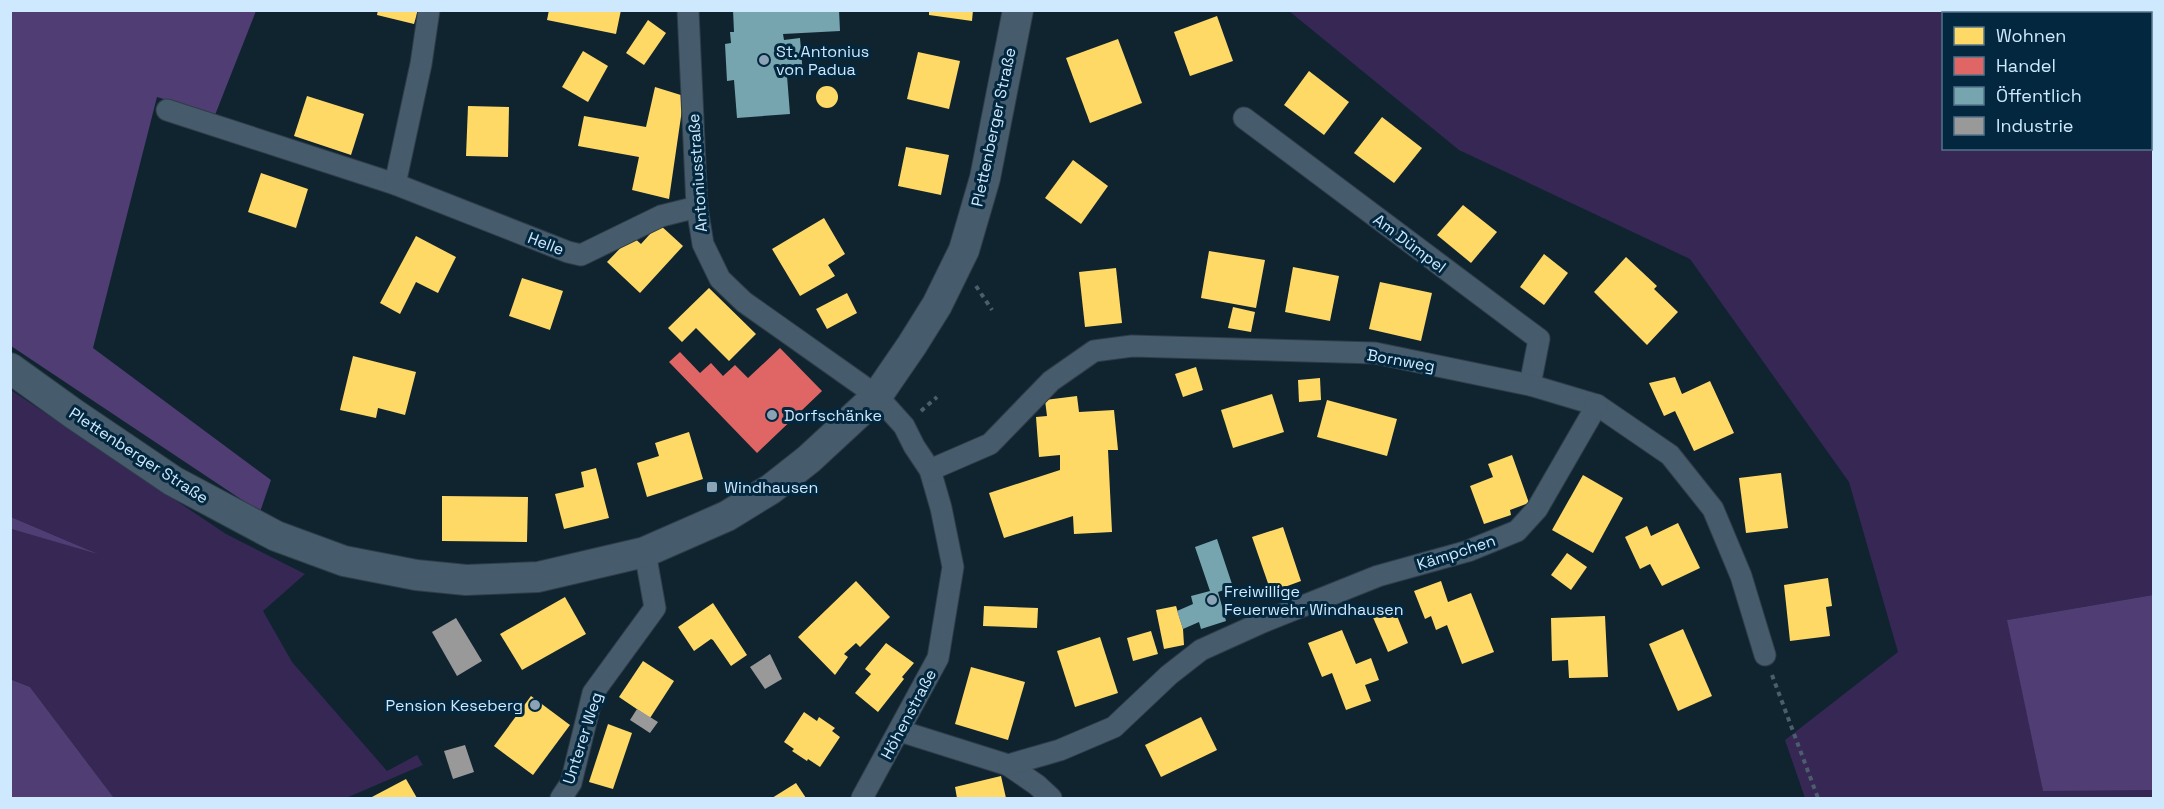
<svg xmlns="http://www.w3.org/2000/svg" width="2164" height="809" viewBox="0 0 2164 809" font-family="'Space Grotesk',sans-serif">
  <style>
    .green { fill: #362754 }
    .forest { fill: #4f3d73 }
    .homes { fill: #ffd966 }
    .shops { fill: #e06666 }
    .public { fill: #76a5af }
    .industry { fill: #999 }
    .lines { fill: none; stroke-linecap: round; stroke-linejoin: round }
    .minor-casing { stroke: #2f3d49; stroke-width: 23 }
    .secondary-casing { stroke: #2f3d49; stroke-width: 32 }
    .path { stroke: #4c5e6b; stroke-width: 4; stroke-dasharray: 4.5 4.5; stroke-linecap: butt }
    .minor { stroke: #465b6b; stroke-width: 21 }
    .secondary { stroke: #465b6b; stroke-width: 30 }
    .poi-dot { fill: #8ca3b5; stroke: #02273e; stroke-width: 2 }
    .labels { text-anchor: middle; stroke-width: 6; stroke-linejoin: round; paint-order: stroke }
    .poi-label { font-size: 16px; fill: #cee8fd; stroke: #02273e; text-anchor: start }
    .street-label { font-size: 16px; fill: #cee8fd; stroke: #02273e }
  </style>
  <rect width="100%" height="100%" fill="#102430"/>
  <g class="green">
    <polygon points="2092,10 2098,13 1944,14 1944,148 2150,148 2151,50 2154,55 2153,595 2008,620 2043,790 2153,790 2153,798 1805,798 1785,740 1898,652 1849,482 1690,259 1459,150 1289,11"/>
    <polygon points="11,390 226,534 305,574 263,611 292,662 387,771 417,755 423,765 346,798 114,798 30,687 11,679 10,529 91,551 11,517"/>
  </g>
  <g class="forest">
    <polygon points="10,11 256,11 215,115 157,97 93,348 271,480 260,512 11,346"/>
    <polygon points="2092,11 2153,11 2153,55 2151,50 2150,14 2098,14"/>
    <polygon points="10,517 11,517 98,554 11,529"/>
    <polygon points="2153,595 2153,790 2043,791 2007,620"/>
    <polygon points="10,679 30,687 114,798 11,798"/>
  </g>
  <g class="homes">
    <polygon points="378,10 418,10 414,24 377,15"/>
    <polygon points="549,10 621,10 616,34 547,20"/>
    <polygon points="929,10 973,10 972,21 929,15"/>
    <polygon points="1217,16 1233,61 1190,76 1174,32"/>
    <polygon points="648,20 666,33 644,65 626,53"/>
    <polygon points="1118,39 1142,103 1090,123 1066,58"/>
    <polygon points="583,51 608,66 588,102 562,87"/>
    <polygon points="918,52 960,61 949,109 907,99"/>
    <polygon points="1309,71 1349,102 1324,135 1284,105"/>
    <circle cx="827" cy="97" r="11"/>
    <polygon points="655,87 684,96 669,199 632,190 639,157 578,146 584,116 646,127"/>
    <polygon points="307,96 364,114 351,155 294,136"/>
    <polygon points="468,106 509,107 508,157 466,156"/>
    <polygon points="1382,117 1422,148 1394,183 1354,153"/>
    <polygon points="906,147 949,155 941,195 898,186"/>
    <polygon points="1073,160 1108,186 1081,224 1045,198"/>
    <polygon points="261,173 308,189 296,228 248,212"/>
    <polygon points="1463,205 1497,232 1471,263 1437,235"/>
    <polygon points="824,218 845,254 828,265 835,276 800,296 772,249"/>
    <polygon points="659,224 683,246 640,293 607,262 632,236 641,244"/>
    <polygon points="416,236 456,257 438,293 416,282 400,314 380,303"/>
    <polygon points="1209,251 1265,260 1256,308 1201,298"/>
    <polygon points="1544,254 1568,273 1544,305 1520,287"/>
    <polygon points="1626,257 1657,286 1654,289 1678,312 1647,345 1594,292"/>
    <polygon points="1293,267 1339,276 1330,321 1285,312"/>
    <polygon points="1116,268 1122,323 1085,327 1079,272"/>
    <polygon points="522,278 563,291 550,330 509,316"/>
    <polygon points="1380,282 1432,293 1421,341 1369,329"/>
    <polygon points="709,288 756,334 729,361 696,328 682,342 668,328"/>
    <polygon points="847,293 857,313 827,329 816,309"/>
    <polygon points="1233,307 1255,312 1251,332 1228,328"/>
    <polygon points="353,356 416,372 405,415 378,408 376,418 340,410"/>
    <polygon points="1196,367 1203,390 1183,397 1175,374"/>
    <polygon points="1675,377 1682,394 1710,381 1734,433 1694,451 1675,411 1664,416 1649,383"/>
    <polygon points="1320,378 1321,400 1299,402 1298,380"/>
    <polygon points="1272,394 1284,432 1233,448 1221,410"/>
    <polygon points="1077,396 1079,412 1114,410 1118,450 1108,450 1112,532 1074,534 1073,516 1004,538 989,493 1060,470 1060,455 1039,457 1036,417 1047,416 1045,400"/>
    <polygon points="1327,400 1397,419 1387,456 1317,437"/>
    <polygon points="689,432 703,479 647,497 637,463 659,456 655,443"/>
    <polygon points="1512,455 1529,503 1510,510 1511,515 1484,524 1470,486 1493,477 1488,464"/>
    <polygon points="596,468 609,518 564,529 555,494 584,487 581,472"/>
    <polygon points="1781,473 1788,528 1746,533 1739,478"/>
    <polygon points="1583,475 1623,498 1593,553 1552,530"/>
    <polygon points="442,496 528,497 527,542 442,541"/>
    <polygon points="1678,523 1700,568 1662,586 1650,564 1640,569 1625,537 1647,526 1651,536"/>
    <polygon points="1283,527 1301,581 1271,592 1252,537"/>
    <polygon points="1567,553 1587,567 1571,590 1551,575"/>
    <polygon points="1828,578 1832,606 1826,607 1830,636 1790,641 1784,585"/>
    <polygon points="856,581 890,617 860,647 856,643 844,654 848,657 835,675 798,637"/>
    <polygon points="1441,581 1448,602 1471,593 1494,652 1462,664 1447,625 1436,630 1431,616 1425,619 1414,591"/>
    <polygon points="565,597 586,634 522,670 500,634"/>
    <polygon points="713,603 747,655 731,666 713,640 711,639 694,651 678,627"/>
    <polygon points="984,606 1038,608 1037,628 983,626"/>
    <polygon points="1176,606 1183,629 1184,645 1164,649 1156,610"/>
    <polygon points="1393,606 1408,643 1388,652 1372,615"/>
    <polygon points="1605,616 1608,677 1569,678 1568,660 1552,661 1551,618"/>
    <polygon points="1683,629 1712,696 1678,711 1649,644"/>
    <polygon points="1342,630 1356,664 1371,658 1379,680 1365,685 1371,701 1346,710 1332,673 1322,677 1308,643"/>
    <polygon points="1151,631 1158,654 1133,661 1127,638"/>
    <polygon points="1100,637 1118,693 1075,707 1057,651"/>
    <polygon points="886,643 914,663 902,677 904,679 878,712 855,693 871,674 865,669"/>
    <polygon points="643,661 674,681 650,718 619,697"/>
    <polygon points="971,667 1025,682 1008,740 955,724"/>
    <polygon points="531,696 570,725 533,775 494,746"/>
    <polygon points="804,712 817,721 819,717 835,728 832,731 840,737 820,767 808,759 807,761 792,751 794,749 784,742"/>
    <polygon points="1201,717 1217,750 1161,777 1145,745"/>
    <polygon points="608,724 632,733 613,789 589,782"/>
    <polygon points="1001,776 1006,798 957,798 955,787"/>
    <polygon points="406,779 417,798 370,798"/>
    <polygon points="796,783 806,798 772,798"/>
  </g>
  <polygon class="shops" points="780,348 822,391 757,453 669,362 680,352 700,373 711,363 723,376 735,365 748,378"/>
  <g class="public">
    <polygon points="733,10 839,10 840,31 783,34 784,40 800,38 803,75 787,76 790,114 737,118 734,80 727,81 725,44 731,43 730,32 734,32"/>
    <polygon points="1217,539 1233,587 1218,592 1226,621 1201,629 1199,622 1183,629 1177,611 1193,604 1191,596 1210,591 1195,547"/>
  </g>
  <g class="industry">
    <polygon points="456,618 482,661 457,676 432,632"/>
    <polygon points="770,654 782,679 765,689 750,667"/>
    <polygon points="637,709 658,722 650,733 630,720"/>
    <polygon points="465,745 474,772 453,779 444,751"/>
  </g>
  <g class="lines">
    <defs>
      <g id="minor">
        <polyline points="688,10 697,207 703,244 720,279 744,302 877,396 904,426 914,446 930,470 941,508 953,567 938,658 862,798"/>
        <polyline points="167,110 395,184 568,252 581,255 661,216 697,207"/>
        <polyline points="1244,118 1539,339 1530,385"/>
        <polyline points="395,184 421,64 429,10"/>
        <polyline points="930,470 990,444 1051,381 1094,351 1132,346 1375,353 1530,385 1597,405 1670,455 1713,509 1741,576 1765,655"/>
        <polyline points="900,731 1008,765 1037,785 1051,798"/>
        <polyline points="1008,765 1060,750 1114,727 1169,675 1201,650 1263,622 1378,576 1468,551 1517,531 1537,509 1597,405"/>
        <polyline points="561,798 571,783 593,693 655,608 645,552"/>
      </g>
      <polyline id="secondary" points="10,368 74,414 173,481 276,536 344,561 416,575 466,580 538,577 645,552 727,516 771,489 809,459 877,396 912,345 937,305 964,250 985,178 1018,10"/>
    </defs>
    <use href="#minor" class="minor-casing"/>
    <use href="#secondary" class="secondary-casing"/>
    <g class="path">
      <polyline points="976,286 992,310"/>
      <polyline points="921,411 937,397"/>
      <polyline points="1772,675 1818,798"/>
    </g>
    <use href="#minor" class="minor"/>
    <use href="#secondary" class="secondary"/>
  </g>
  <g class="poi-dot">
    <circle cx="764" cy="60" r="6"/>
    <circle cx="772" cy="415" r="6"/>
    <rect x="706" y="481" width="12" height="12" rx="3"/>
    <circle cx="1212" cy="600" r="6"/>
    <circle cx="535" cy="705" r="6"/>
  </g>
  <g class="labels">
    <g class="poi-label">
      <text x="776" y="57">St. Antonius<tspan x="776" dy="18">von Padua</tspan></text>
      <text x="784" y="421">Dorfschänke</text>
      <text x="724" y="493">Windhausen</text>
      <text x="1224" y="597">Freiwillige<tspan x="1224" dy="18">Feuerwehr Windhausen</tspan></text>
      <text x="523" y="711" text-anchor="end">Pension Keseberg</text>
    </g>
    <g class="street-label">
      <text transform="translate(993 127) rotate(-78)" y="6">Plettenberger Straße</text>
      <text transform="translate(697 173) rotate(-94)" y="6">Antoniusstraße</text>
      <text transform="translate(546 243) rotate(21)" y="6">Helle</text>
      <text transform="translate(1410 243) rotate(37)" y="6">Am Dümpel</text>
      <text transform="translate(1401 360) rotate(10)" y="6">Bornweg</text>
      <text transform="translate(139 455) rotate(33)" y="6">Plettenberger Straße</text>
      <text transform="translate(1456 552) rotate(-18)" y="6">Kämpchen</text>
      <text transform="translate(908 714) rotate(-62)" y="6">Höhenstraße</text>
      <text transform="translate(582 738) rotate(-72)" y="6">Unterer Weg</text>
    </g>
  </g>
  <rect width="2164" height="809" fill="none" stroke="#cee8fd" stroke-width="24"/>
  <rect x="1942" y="12" width="210" height="138" fill="#02273e" stroke="#54748a" stroke-width="1.5"/>
  <rect x="1954" y="27" width="30" height="18" fill="#ffd966" stroke="#54748a" stroke-width="1.5"/>
  <text x="1996" y="42" font-size="18" fill="#cee8fd">Wohnen</text>
  <rect x="1954" y="57" width="30" height="18" fill="#e06666" stroke="#54748a" stroke-width="1.5"/>
  <text x="1996" y="72" font-size="18" fill="#cee8fd">Handel</text>
  <rect x="1954" y="87" width="30" height="18" fill="#76a5af" stroke="#54748a" stroke-width="1.5"/>
  <text x="1996" y="102" font-size="18" fill="#cee8fd">Öffentlich</text>
  <rect x="1954" y="117" width="30" height="18" fill="#999999" stroke="#54748a" stroke-width="1.5"/>
  <text x="1996" y="132" font-size="18" fill="#cee8fd">Industrie</text>
</svg>
